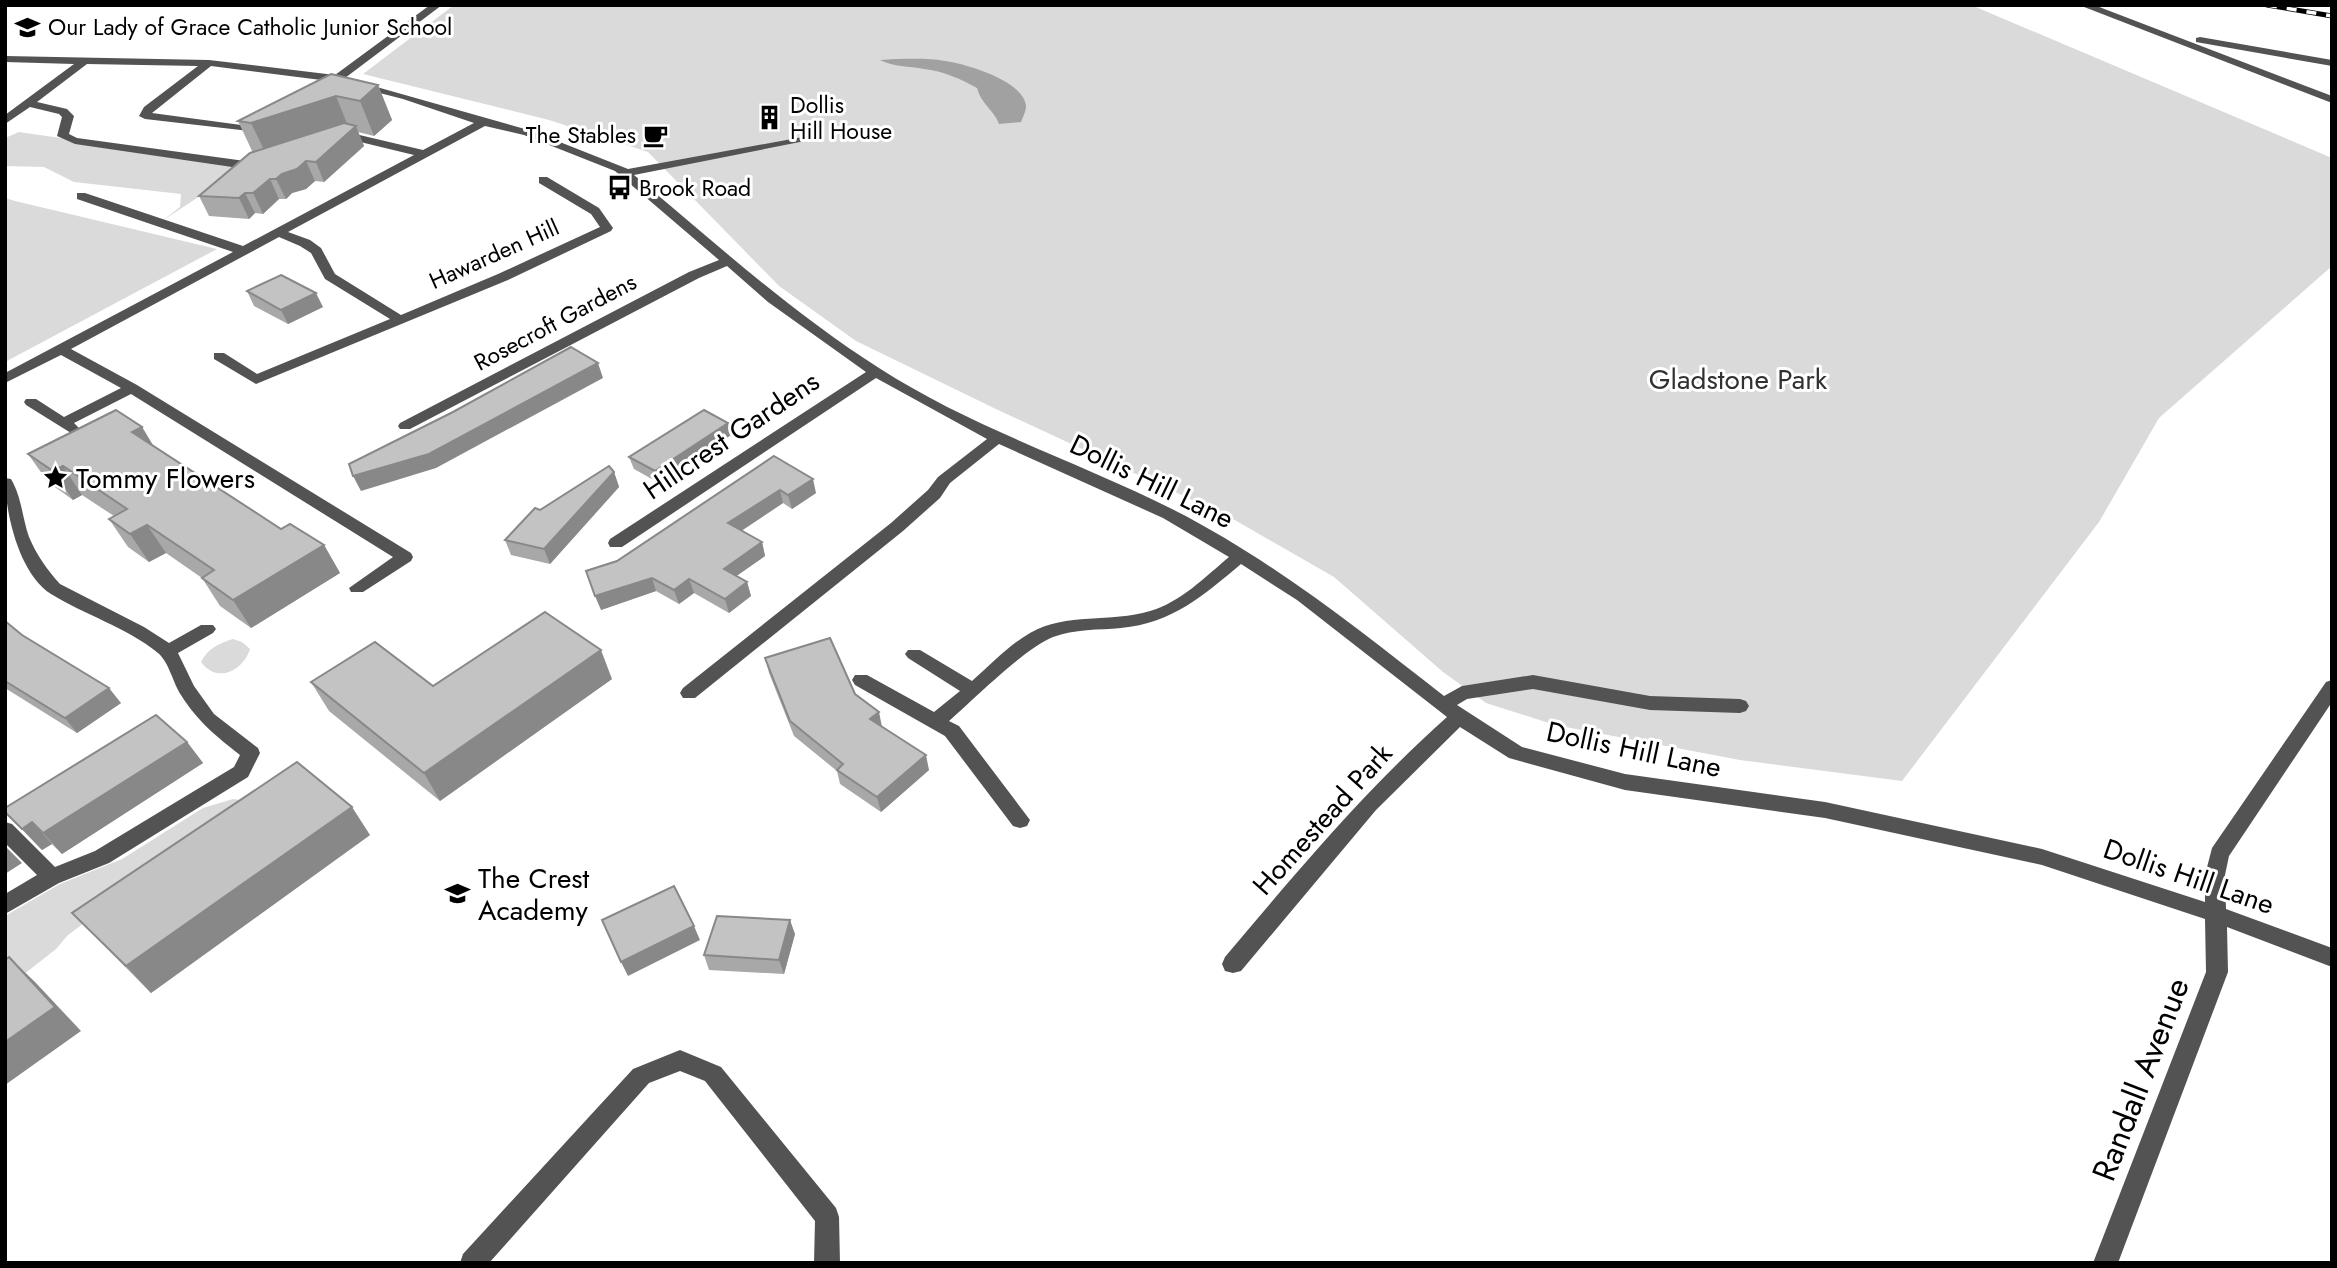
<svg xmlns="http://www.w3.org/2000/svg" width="2337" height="1268" viewBox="0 0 2337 1268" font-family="Jost,sans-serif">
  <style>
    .green { fill: #dadada }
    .water { fill: #a1a1a1 }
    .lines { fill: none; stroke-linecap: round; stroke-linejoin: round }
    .minor { fill: #535353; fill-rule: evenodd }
    .rail-casing { stroke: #000; stroke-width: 5 }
    .rail { stroke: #fff; stroke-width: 3.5; stroke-dasharray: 10; stroke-linecap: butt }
    .wall { fill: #a8a8a8 }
    .shaded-wall { fill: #888 }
    .building { fill: #c3c3c3; stroke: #888; stroke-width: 2 }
    .labels { text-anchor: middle; stroke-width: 6; stroke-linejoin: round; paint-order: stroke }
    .far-poi-label { font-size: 23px; fill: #000; stroke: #fff; text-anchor: start }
    .far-street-label { font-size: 23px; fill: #000; stroke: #fff }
    .park-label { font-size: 28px; fill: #313131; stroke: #fff }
    .street-label { font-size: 28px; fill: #000; stroke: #fff }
    .poi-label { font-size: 28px; fill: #000; stroke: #fff; text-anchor: start }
    .near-street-label { font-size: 33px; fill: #000; stroke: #fff }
  </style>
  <rect width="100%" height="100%" fill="#fff"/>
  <g class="green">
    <polygon points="454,5 1971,5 2332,158 2332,266 2159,418 2099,522 1902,781 1740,760 1555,725 1486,703 1443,672 1334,577 1233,519 998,410 856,341 779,286 648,152 549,120 363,74"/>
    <polygon points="19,132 247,165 162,221 180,207 181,194 74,182 44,167 5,166 5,138"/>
    <polygon points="5,198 15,201 217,249 5,362"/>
    <path d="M 233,639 L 242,642 L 250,649 C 243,671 217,684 201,662 C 208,648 218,644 233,639 Z"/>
    <polygon points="233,799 247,801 68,935 56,949 5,989 5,916 60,884 122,859 203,808"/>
  </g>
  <path class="water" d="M 896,59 C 912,59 929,58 945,61 C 967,64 1024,81 1026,106 C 1026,111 1023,117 1021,122 L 999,124 C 994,110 981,104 977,88 C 961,79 943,71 924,69 C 909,66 894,67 880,60 Z"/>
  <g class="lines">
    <g class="minor">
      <path d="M 430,5 L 442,5 L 345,78 L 532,131 L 628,169 L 819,134 L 821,136 L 815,139 L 634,175 C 714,242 791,312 879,368 C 972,428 1077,461 1174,510 C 1272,560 1358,629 1444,696 L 1462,686 L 1533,675 L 1650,696 L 1740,699 L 1746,701 L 1749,706 L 1746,711 L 1740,713 L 1650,710 L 1533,689 L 1467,699 L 1457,705 L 1522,747 L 1625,774 L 1825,802 L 2042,849 L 2205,902 L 2205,875 L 2212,848 L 2326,682 L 2332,680 L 2332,702 L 2229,856 L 2225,875 L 2226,909 L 2332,948 L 2332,967 L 2227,927 L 2228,972 L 2118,1263 L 2093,1263 L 2206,972 L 2205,919 L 2042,865 L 1825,818 L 1625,790 L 1509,758 L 1460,727 L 1376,810 L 1241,971 L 1233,973 L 1225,971 L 1222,964 L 1225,957 C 1295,874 1365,790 1447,717 L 1297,600 L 1241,564 C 1203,596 1172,623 1121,628 C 1099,630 1074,629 1053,637 C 1025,648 974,699 949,721 L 959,726 L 1030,820 L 1027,826 L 1020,828 L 1013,826 L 945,736 L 855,685 L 852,680 L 855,675 L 867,675 L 934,712 L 960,691 L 908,658 L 905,654 L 908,650 L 920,650 L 972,681 C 990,665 1009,645 1030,633 C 1066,612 1111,623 1150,611 C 1181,602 1205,577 1229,557 L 1163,518 L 999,444 L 950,483 L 940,498 L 903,531 L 695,698 L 683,698 L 680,693 L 683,688 L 891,523 L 928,490 L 938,477 L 987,439 L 876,378 L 622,547 L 610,547 L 608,543 L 610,539 L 866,372 L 768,302 L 727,266 L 699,278 L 410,429 L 400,429 L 398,426 L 400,423 L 689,272 L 719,260 L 615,171 L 524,135 L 485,126 L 288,232 L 310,240 L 321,248 L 335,274 L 401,315 L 498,274 L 600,227 L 591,214 L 539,183 L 539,177 L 547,177 L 599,208 L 613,228 L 611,231 L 508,280 L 256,384 L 214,359 L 214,353 L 224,353 L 257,374 L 390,319 L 325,279 L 311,253 L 300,246 L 279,237 L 71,349 L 137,385 L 411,553 L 413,557 L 411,561 L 363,592 L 351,592 L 349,588 L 393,557 L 131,394 L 74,423 L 79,428 L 71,433 L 26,405 L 24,402 L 26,399 L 36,399 L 64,417 L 121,388 L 61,355 L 5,383 L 5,373 L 233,252 L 77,199 L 77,193 L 85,193 L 243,246 L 414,155 L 352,140 L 335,142 L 335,138 L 351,133 L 423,150 L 474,123 L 403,99 L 337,82 L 211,66 L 152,113 L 264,128 L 270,131 L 268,133 L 145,119 L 139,116 L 144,107 L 198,66 L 87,64 L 37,102 L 67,109 L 74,116 L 69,134 L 77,138 L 260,163 L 266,167 L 260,171 L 75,144 L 57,136 L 62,117 L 59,114 L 30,107 L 5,124 L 5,115 L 74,64 L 5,62 L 5,56 L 209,60 L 335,75 Z"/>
      <polygon points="2079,5 2094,5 2332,96 2332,103"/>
      <polygon points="2200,37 2332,60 2332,66 2196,42 2196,38"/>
      <path d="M 5,478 L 11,479 C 22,498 22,517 29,537 C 36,554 48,571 60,584 L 144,627 L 169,643 L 201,625 L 213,625 L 216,629 L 213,633 L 178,653 L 194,686 L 214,714 L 258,748 L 260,753 L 248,777 L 109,863 L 59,883 L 5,914 L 5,894 L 37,875 L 5,843 L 5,822 L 12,824 L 55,867 L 95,851 L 171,805 L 234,767 L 240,755 C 216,736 198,722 181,695 C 173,683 169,662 158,653 C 126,627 85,615 51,594 C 19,574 5,512 5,478 Z"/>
      <polygon points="680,1050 721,1067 836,1208 839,1217 840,1263 814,1263 815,1221 705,1081 680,1071 649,1083 489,1263 460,1263 463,1254 633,1069"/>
    </g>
    <defs>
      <polyline id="rail" points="2267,5 2332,16"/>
    </defs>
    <use href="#rail" class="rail-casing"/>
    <use href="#rail" class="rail"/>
  </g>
  <g class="wall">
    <polygon points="378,85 392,120 374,136 358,132 364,146 324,182 315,181 306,189 292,193 286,199 279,199 263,214 255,213 249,219 209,216 199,196 253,153 238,121"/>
    <polygon points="247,291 323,307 288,324 254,306"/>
    <polygon points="728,423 731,435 659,483 634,469 629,457"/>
    <polygon points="142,427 153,446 281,529 324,545 340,573 251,628 220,606 202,578 166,553 149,562 128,547 109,519 114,516 82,495 73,500 48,482 28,454"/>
    <polygon points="774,456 816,493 792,509 783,503 741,531 762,542 765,556 736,576 747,582 751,596 729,613 694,593 679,604 656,591 601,610 617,561"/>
    <polygon points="614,472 619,487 550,564 511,555 505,540 540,510"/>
    <polygon points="5,621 22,635 121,703 77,733 5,688"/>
    <polygon points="765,658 855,694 882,726 929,770 881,812 840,784 837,771 794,736 769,673"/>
    <polygon points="612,679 440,801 329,711 311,682 433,686"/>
    <polygon points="187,742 203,763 62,854 52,844 42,850 5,812"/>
    <polygon points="370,835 151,993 72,913"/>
    <polygon points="795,934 784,974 709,970 704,955"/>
  </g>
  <g class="shaded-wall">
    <polygon points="378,85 392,120 374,136 360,101"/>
    <polygon points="336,96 350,131 268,158 251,123"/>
    <polygon points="356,126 364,146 324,182 316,162"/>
    <polygon points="306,161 315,181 306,189 292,193 286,199 276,179 282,174"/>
    <polygon points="270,179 279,199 263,214 253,193"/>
    <polygon points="245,193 255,213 249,219 239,198"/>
    <polygon points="316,293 323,307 288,324 281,310"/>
    <polygon points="598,363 603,378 436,468 361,491 353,476"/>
    <polygon points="728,423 731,435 659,483 655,471"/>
    <polygon points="142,427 159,455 132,432"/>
    <polygon points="63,466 82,495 73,500 53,471"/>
    <polygon points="614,472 619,487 550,564 544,549"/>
    <polygon points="813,479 816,493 792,509 788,495"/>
    <polygon points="780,490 783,503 732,537 728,523"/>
    <polygon points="147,525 166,553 149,562 130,534"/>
    <polygon points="762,542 765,556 728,582 724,569"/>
    <polygon points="324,545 340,573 251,628 233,600"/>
    <polygon points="652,578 656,591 601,610 595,596"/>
    <polygon points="689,579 694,593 679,604 674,590"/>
    <polygon points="747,582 751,596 729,613 725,599"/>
    <polygon points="601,650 612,679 440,801 424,773"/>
    <polygon points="109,688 121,703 77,733 65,718"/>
    <polygon points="879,712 882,727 870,719"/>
    <polygon points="187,742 203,763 62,854 43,833"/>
    <polygon points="926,755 929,770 881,812 877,797"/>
    <polygon points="352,807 370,835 151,993 126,966"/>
    <polygon points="32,822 52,844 42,850 22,829"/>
    <polygon points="5,846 22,863 5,874"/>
    <polygon points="790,920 795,934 784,974 779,960"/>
    <polygon points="694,926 700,940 628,976 621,962"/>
    <polygon points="9,957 35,982 81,1031 5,1085 5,1042"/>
  </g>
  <g class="building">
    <polygon points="331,74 378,85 360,101 336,96 251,123 238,121"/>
    <polygon points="344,123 356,126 316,162 306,161 297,169 282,174 276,179 270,179 253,193 245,193 239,198 199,196 250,153"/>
    <polygon points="281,275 316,293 281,310 247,291"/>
    <polygon points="571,347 598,363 429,454 353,476 349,464 453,412"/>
    <polygon points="116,410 142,427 132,432 281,529 290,524 324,545 233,600 202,578 214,570 147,525 130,534 109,519 127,509 63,466 53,471 28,454"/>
    <polygon points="704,410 728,423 655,471 629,457"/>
    <polygon points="774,456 813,479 788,495 780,490 728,523 762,542 724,569 747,582 725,599 689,579 674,590 652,578 595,596 586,571 617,561"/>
    <polygon points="609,466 614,472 544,549 505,540 535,508 540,510"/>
    <polygon points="545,612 601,650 424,773 311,682 375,642 433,686"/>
    <polygon points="5,621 22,635 109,688 65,718 5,681"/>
    <polygon points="830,638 855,694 879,712 870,719 926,755 877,797 837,770 843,764 790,721 765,658"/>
    <polygon points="156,715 187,742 43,833 32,822 22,829 5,812 5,808"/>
    <polygon points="297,762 352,807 126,966 72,913"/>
    <polygon points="674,886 694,926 621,962 602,920"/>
    <polygon points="717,916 790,920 779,960 704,955"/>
    <polygon points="9,957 55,1007 5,1042 5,960"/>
  </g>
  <defs>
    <symbol id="school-bare" viewBox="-9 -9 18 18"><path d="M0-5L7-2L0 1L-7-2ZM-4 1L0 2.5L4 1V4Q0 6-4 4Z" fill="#000" stroke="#fff" stroke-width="2.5" paint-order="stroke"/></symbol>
    <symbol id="building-bare" viewBox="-9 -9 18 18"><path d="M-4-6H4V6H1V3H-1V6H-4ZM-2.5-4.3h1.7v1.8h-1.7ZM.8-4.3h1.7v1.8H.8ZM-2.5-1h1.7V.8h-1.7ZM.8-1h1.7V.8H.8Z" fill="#000" stroke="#fff" stroke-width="2.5" paint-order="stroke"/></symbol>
    <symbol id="cafe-bare" viewBox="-9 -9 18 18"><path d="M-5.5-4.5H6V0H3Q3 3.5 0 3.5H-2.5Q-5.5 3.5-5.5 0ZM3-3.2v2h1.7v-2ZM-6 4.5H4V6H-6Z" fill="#000" stroke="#fff" stroke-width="2.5" paint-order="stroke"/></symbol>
    <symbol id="bus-bare" viewBox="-9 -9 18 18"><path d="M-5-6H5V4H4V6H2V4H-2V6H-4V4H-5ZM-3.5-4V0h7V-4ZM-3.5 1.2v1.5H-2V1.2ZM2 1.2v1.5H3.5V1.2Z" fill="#000" stroke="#fff" stroke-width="2.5" paint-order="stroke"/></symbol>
    <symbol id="sight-bare" viewBox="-9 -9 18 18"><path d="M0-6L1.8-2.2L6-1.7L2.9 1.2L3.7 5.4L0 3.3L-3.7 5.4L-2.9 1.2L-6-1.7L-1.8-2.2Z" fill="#000" stroke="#fff" stroke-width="2.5" paint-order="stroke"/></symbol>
  </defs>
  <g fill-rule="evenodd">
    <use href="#school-bare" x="10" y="10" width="35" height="35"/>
    <use href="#building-bare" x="752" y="100" width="35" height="35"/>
    <use href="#cafe-bare" x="638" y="118" width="35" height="35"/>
    <use href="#bus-bare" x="602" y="170" width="35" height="35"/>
    <use href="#sight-bare" x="38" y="460" width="35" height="35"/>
    <use href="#school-bare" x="440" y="876" width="35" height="35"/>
  </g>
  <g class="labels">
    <g class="far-poi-label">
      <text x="48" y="35">Our Lady of Grace Catholic Junior School</text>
      <text x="790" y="113">Dollis<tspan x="790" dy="26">Hill House</tspan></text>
      <text x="636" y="143" text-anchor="end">The Stables</text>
      <text x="639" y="196">Brook Road</text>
    </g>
    <g class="far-street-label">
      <text transform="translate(494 254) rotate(-24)" y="8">Hawarden Hill</text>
      <text transform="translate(555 322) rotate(-28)" y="8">Rosecroft Gardens</text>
    </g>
    <g class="park-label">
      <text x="1738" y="389">Gladstone Park</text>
    </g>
    <g class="street-label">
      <text transform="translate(731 435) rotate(-34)" y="10">Hillcrest Gardens</text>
      <text transform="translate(1152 481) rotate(26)" y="10">Dollis Hill Lane</text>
      <text transform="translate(1634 749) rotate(12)" y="10">Dollis Hill Lane</text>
      <text transform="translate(1322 819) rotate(-48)" y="10">Homestead Park</text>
      <text transform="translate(2189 876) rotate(19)" y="10">Dollis Hill Lane</text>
    </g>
    <g class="poi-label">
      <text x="76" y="488">Tommy Flowers</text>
      <text x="478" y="888">The Crest<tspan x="478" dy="32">Academy</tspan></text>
    </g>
    <g class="near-street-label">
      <text transform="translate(2140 1079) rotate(-69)" y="12">Randall Avenue</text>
    </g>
  </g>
  <rect width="2337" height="1268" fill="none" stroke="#000000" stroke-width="14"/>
</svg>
